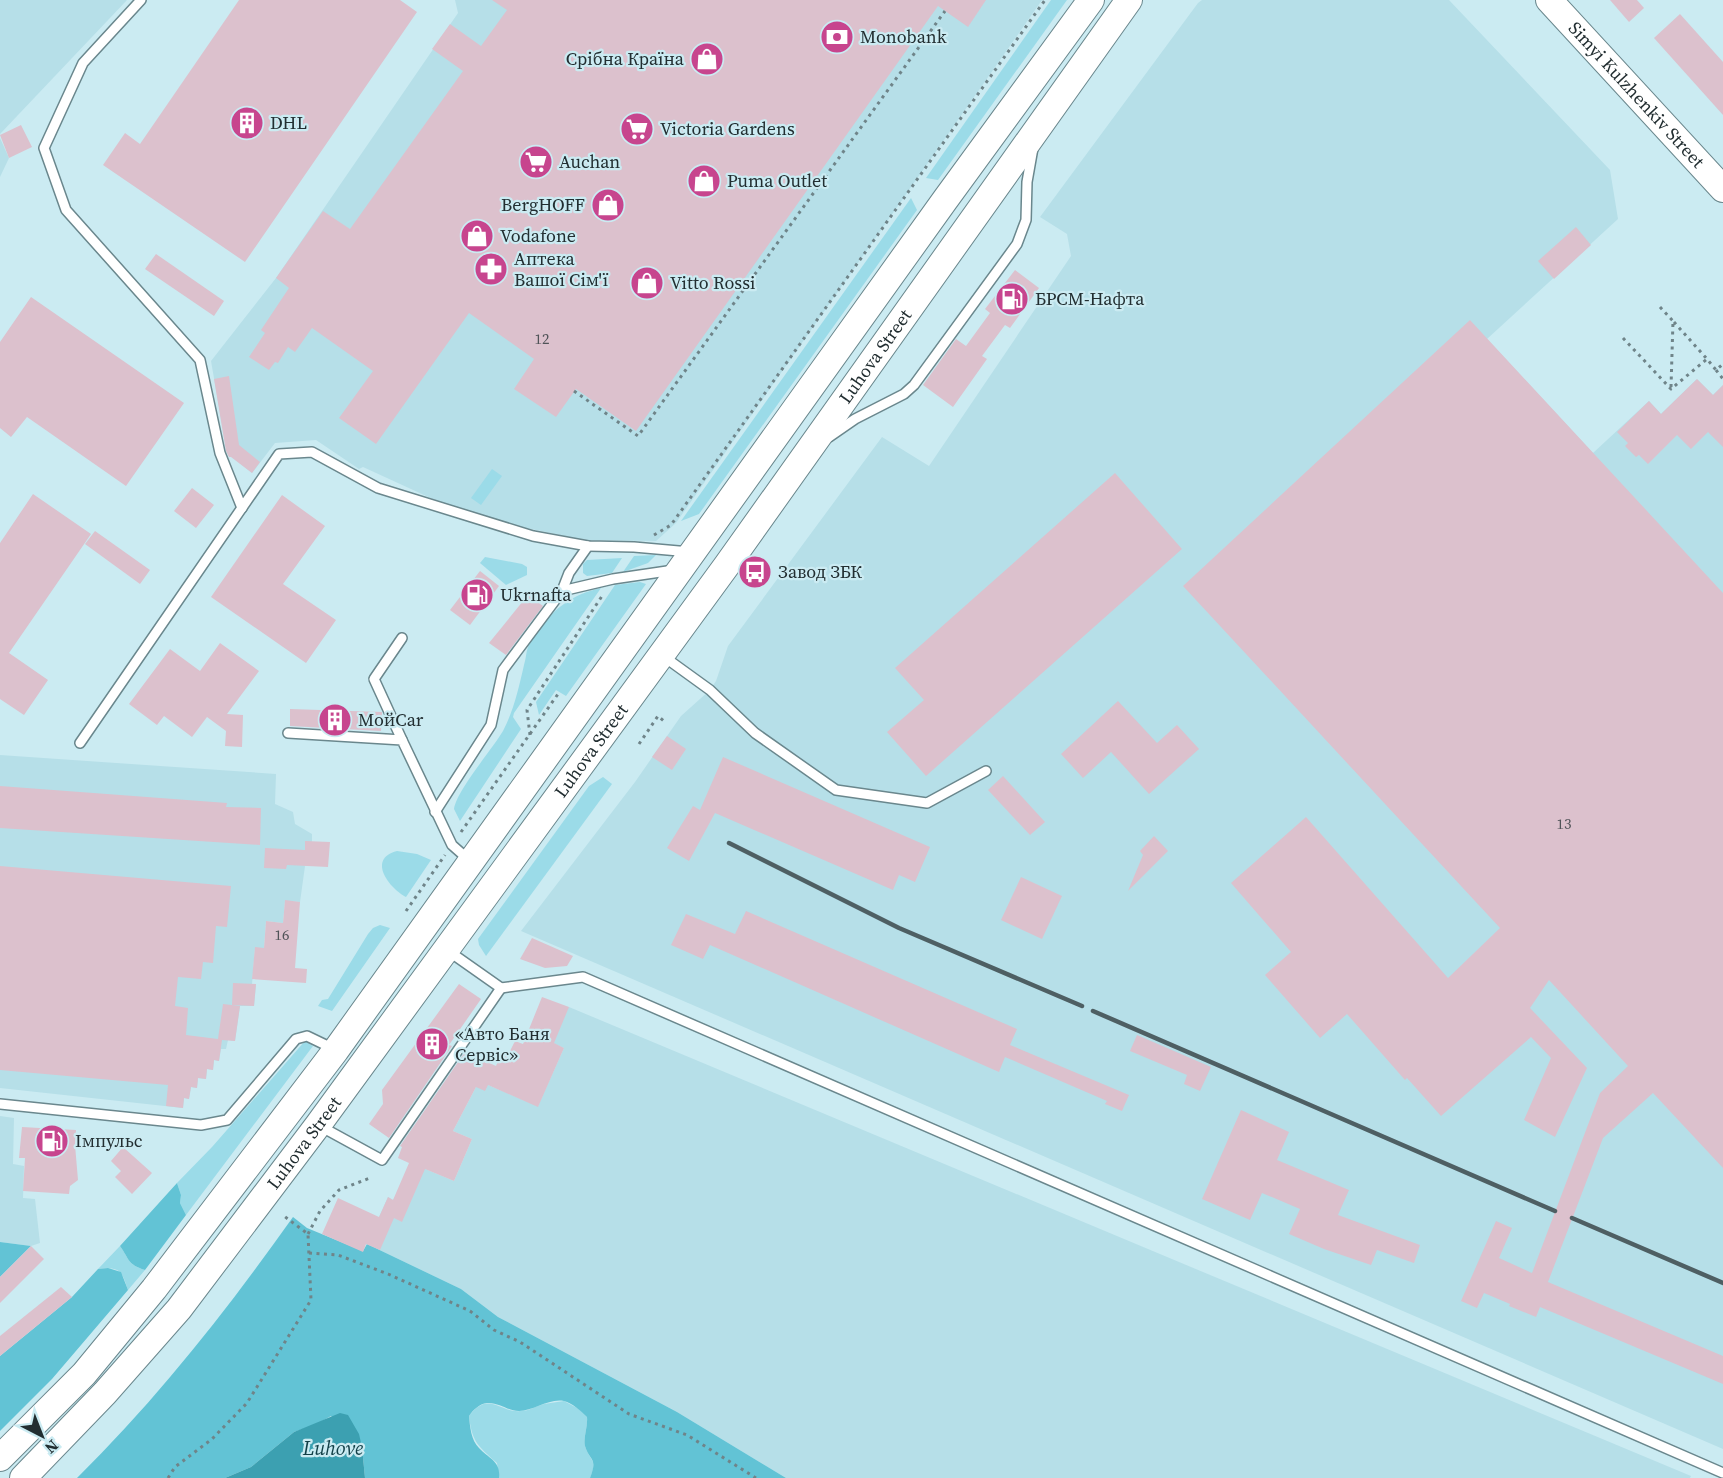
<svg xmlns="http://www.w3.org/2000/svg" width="1723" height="1478" viewBox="0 0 1723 1478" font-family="'Source Serif 4',serif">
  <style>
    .built { fill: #b6dfe8 }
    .green { fill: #9bdbe8 }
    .forest { fill: #62c3d5 }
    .water { fill: #3ca0b1 }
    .building { fill: #dcc1cd }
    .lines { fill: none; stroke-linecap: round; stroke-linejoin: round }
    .service-casing { stroke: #6a878d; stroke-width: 12 }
    .secondary-casing { stroke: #6a878d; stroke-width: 28 }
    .path { stroke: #6f8489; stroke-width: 3; stroke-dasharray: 3 4.5; stroke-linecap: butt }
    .service { stroke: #fff; stroke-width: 9 }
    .secondary { stroke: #fff; stroke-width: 26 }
    .rail { stroke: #4e5f63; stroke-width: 4.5 }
    .labels { text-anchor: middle; stroke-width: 4.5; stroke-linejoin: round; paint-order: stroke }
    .number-label { font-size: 15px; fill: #505358 }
    .poi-label { font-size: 18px; fill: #222e31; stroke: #cbebf2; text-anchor: start }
    .street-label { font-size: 18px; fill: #222e31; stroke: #cbebf2 }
    .water-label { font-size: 20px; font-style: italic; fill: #123f47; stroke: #cbebf2 }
  </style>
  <rect width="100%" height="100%" fill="#cbebf2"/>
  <g class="built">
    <polygon points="0,0 127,0 0,134"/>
    <polygon points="455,0 1042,0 676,523 656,541 585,540 472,517 363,467 359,469 316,440 275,443 252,473 227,453 211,361 276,278 458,13"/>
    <polygon points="1202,0 1449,0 1610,170 1618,219 1487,339 1593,453 1649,401 1661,414 1697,379 1713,395 1723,385 1723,1449 521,931 635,782 681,716 710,690 716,681 728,646 882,437 929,466 1071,256 1067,234 1040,217 1198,3"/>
    <polygon points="0,138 9,158 0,177"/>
    <polygon points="0,755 276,774 275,804 293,812 295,824 312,834 312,842 305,866 300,902 285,901 283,923 266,921 264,948 255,948 252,984 256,984 254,1006 240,1006 235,1041 228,1040 226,1049 221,1049 219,1061 214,1060 213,1070 207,1069 206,1079 198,1078 197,1088 191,1087 189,1099 184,1098 183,1108 0,1088"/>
    <polygon points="569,1007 1691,1476 1690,1478 786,1478 677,1412 498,1317 461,1289 367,1244 388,1197 393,1200 418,1166 454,1181 472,1139 453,1131 476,1087 488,1085 538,1106 564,1048 528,1032"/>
    <polygon points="0,1116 14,1118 13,1164 24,1166 23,1198 35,1199 40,1243 31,1246 0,1242"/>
  </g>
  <g class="green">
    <polygon points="1051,0 1067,0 938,180 926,178"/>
    <polygon points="911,198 917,210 699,514 681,521"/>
    <polygon points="492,469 502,476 481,505 471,498"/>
    <polygon points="656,555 648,563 623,572 634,556"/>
    <polygon points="485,557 522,564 527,567 527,575 506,585 480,563"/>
    <polygon points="622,558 612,573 587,576 583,573 583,564 587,560"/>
    <polygon points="640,582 646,584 566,696 556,690 539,715 536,702 615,585"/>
    <path d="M 601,588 L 514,713 L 513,717 L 521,729 L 460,821 L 454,809 C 457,790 491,751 503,731 C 514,710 519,687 524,665 C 526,659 526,652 528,647 C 530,641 534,636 538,631 C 554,608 573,594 601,588 Z"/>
    <polygon points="603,777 612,784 486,956 479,945 478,939 589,786"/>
    <path d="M 397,851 L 417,854 L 431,860 L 406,897 C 390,889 366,859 397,851 Z"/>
    <polygon points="380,925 390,928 332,1011 318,1006 322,1000 328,999 368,934 373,928"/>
    <polygon points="305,1041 313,1046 186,1215 180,1203 181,1195 177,1183 212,1147"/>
    <path d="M 120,1246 C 130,1260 127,1264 145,1270 L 128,1290 C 122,1271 120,1266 98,1269 Z"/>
    <path d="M 564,1401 L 579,1409 L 587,1417 C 588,1427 583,1438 585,1446 C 590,1462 598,1458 590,1478 L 499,1478 L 497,1463 C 478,1446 472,1442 469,1416 C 489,1390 499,1413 521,1411 C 529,1411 536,1406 544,1404 C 551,1403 557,1402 564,1401 Z"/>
  </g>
  <g class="forest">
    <path d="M 177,1183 L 181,1195 L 180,1203 L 186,1215 L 145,1270 C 127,1264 130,1260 120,1246 Z"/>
    <path d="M 293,1217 L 307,1228 L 363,1251 L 367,1244 L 461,1289 L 498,1317 L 677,1412 L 786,1478 L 590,1478 C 598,1457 590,1462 585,1446 C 583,1438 588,1427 587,1417 C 581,1411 572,1403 564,1401 C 549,1398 533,1411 519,1411 C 508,1411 499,1402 487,1403 C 479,1404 473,1410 469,1416 C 470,1427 471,1440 479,1448 C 489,1459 501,1461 499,1478 L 365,1478 L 362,1447 L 331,1416 L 317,1424 L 294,1432 L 251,1467 L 225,1478 L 77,1478 C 158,1398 227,1310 293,1217 Z"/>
    <polygon points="0,1242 31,1246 0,1277"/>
    <polygon points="108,1268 121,1272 128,1290 52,1379 0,1431 0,1356 72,1297 98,1269"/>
  </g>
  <polygon class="water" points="340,1413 348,1415 359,1434 362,1447 365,1478 225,1478 251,1467 294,1432"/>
  <g class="building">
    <polygon points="239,0 400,0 417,12 245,262 103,165 125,133 140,144"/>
    <polygon points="492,0 986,0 968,27 938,6 636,431 576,389 556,417 514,389 534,359 469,313 376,444 339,418 373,371 312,328 295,352 288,347 278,363 275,362 269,370 249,357 265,333 261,330 289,288 276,278 323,211 350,229 463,71 432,49 450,24 481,46 507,10"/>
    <polygon points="1610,0 1637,0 1644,8 1629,22"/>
    <polygon points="1680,14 1723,62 1723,115 1654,38"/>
    <polygon points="21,125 32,147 9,158 0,135"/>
    <polygon points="1576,227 1591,245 1554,279 1538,261"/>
    <polygon points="156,254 224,301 214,316 145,269"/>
    <polygon points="1015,270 1039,288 1010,328 1005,325 982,356 987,359 953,407 923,385 956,339 966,346 990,313 985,309"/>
    <polygon points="31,297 184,403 126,486 27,417 11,437 0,428 0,342"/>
    <polygon points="1470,320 1723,593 1723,1168 1653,1093 1603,1138 1548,1282 1723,1356 1723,1384 1540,1307 1536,1317 1509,1306 1510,1304 1484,1293 1477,1308 1461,1301 1496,1221 1512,1228 1499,1258 1532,1273 1600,1093 1628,1066 1549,980 1530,1008 1587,1068 1555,1137 1524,1120 1551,1058 1531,1037 1441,1116 1407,1078 1405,1080 1347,1014 1320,1038 1265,975 1291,952 1231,883 1306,817 1448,978 1500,928 1183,586"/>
    <polygon points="229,376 239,445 260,462 252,473 231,457 229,457 226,451 214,379"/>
    <polygon points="1697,379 1713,395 1723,385 1723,447 1708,432 1691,449 1677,435 1648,464 1639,455 1636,457 1625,446 1628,443 1617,432 1649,401 1661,414"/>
    <polygon points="1115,473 1182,549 926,776 887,732 924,700 895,668"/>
    <polygon points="192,488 214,505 196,528 174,511"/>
    <polygon points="33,494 91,534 9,653 48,680 24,715 0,699 0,543"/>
    <polygon points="282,495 325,526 283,584 336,620 306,663 211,597"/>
    <polygon points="95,531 150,570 140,584 85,544"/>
    <polygon points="480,571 499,586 470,625 450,610"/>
    <polygon points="528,595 543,606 506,655 489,643"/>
    <polygon points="220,643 259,671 227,714 243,715 242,747 225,746 226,731 207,717 192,737 164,716 157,725 129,704 170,649 200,671"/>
    <polygon points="1118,701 1157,743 1177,725 1199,749 1149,794 1111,752 1083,778 1061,754"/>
    <polygon points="290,709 382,712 381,731 290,726"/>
    <polygon points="667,736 686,749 672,770 652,757"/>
    <polygon points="723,757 930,847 915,882 899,875 893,890 715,813 689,861 667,848 693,806 700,810"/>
    <polygon points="1003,776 1045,822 1030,835 988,790"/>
    <polygon points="0,786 227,803 226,807 261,808 260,845 0,828"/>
    <polygon points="1154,836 1168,851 1128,891 1143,855 1140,851"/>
    <polygon points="305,841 330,842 328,867 287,865 286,869 264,868 265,848 305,850"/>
    <polygon points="0,866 231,886 227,927 216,926 213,963 203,962 201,979 178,977 175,1006 188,1008 186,1035 218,1039 223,1004 240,1006 235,1041 222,1040 219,1061 214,1060 213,1070 207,1069 206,1079 198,1078 197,1088 191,1087 189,1099 184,1098 183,1108 166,1106 168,1085 0,1070"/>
    <polygon points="1021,877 1062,896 1042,939 1001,920"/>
    <polygon points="285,900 300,902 295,968 307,969 306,983 252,979 255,947 264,948 266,921 283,923"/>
    <polygon points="746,911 1017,1029 1010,1045 1129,1095 1122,1111 1105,1104 1107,1101 1005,1057 999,1072 710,945 703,959 671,945 686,914 735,934"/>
    <polygon points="532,938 573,956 567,966 545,968 520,959"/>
    <polygon points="233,983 256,984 254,1006 232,1005"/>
    <polygon points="459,984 481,999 449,1045 452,1046 389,1138 369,1124 383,1104 382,1090"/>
    <polygon points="542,997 569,1007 554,1043 564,1048 538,1107 488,1085 485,1091 476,1087 453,1131 472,1139 454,1181 425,1169 402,1222 394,1218 380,1250 366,1244 363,1252 322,1234 338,1198 379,1217 388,1197 393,1200 409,1163 398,1158 402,1147 400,1146 465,1052 496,1066 502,1051 509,1053 515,1041 523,1044"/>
    <polygon points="1137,1035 1211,1067 1200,1091 1184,1084 1187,1075 1130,1051"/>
    <polygon points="1241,1110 1289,1132 1277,1160 1349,1190 1338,1215 1420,1245 1414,1263 1377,1250 1371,1265 1324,1249 1289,1234 1300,1209 1262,1193 1250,1220 1202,1199"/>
    <polygon points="22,1127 76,1130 75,1145 78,1180 70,1186 69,1194 23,1191 25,1158 19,1158"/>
    <polygon points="123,1147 152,1173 132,1194 115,1177 121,1171 111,1161"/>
    <polygon points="31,1246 44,1259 0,1303 0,1277"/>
    <polygon points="61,1287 72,1297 0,1356 0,1336"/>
  </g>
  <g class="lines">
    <defs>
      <g id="service">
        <polyline points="141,0 83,63 44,148 66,210 200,360 220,453 242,508"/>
        <polyline points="829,437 855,419 904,394 914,385 1017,244 1026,220 1027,182 1033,148"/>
        <polyline points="562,591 613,579 674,570"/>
        <polyline points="402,638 374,679 402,740"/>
        <polyline points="663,656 710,690 755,733 836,790 927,803 986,771"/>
        <polyline points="288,733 402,740 452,845 469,860"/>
        <polyline points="80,743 279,454 312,452 378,488 533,536 588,546 634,547 690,552"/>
        <polyline points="435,812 491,725 503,670 562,591 569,573 588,546"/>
        <polyline points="447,950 501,988 583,977 1723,1473"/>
        <polyline points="0,1104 201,1125 227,1120 296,1039 307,1036 334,1049"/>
        <polyline points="318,1125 382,1160 501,988"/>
      </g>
      <g id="secondary">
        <path id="s1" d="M 1549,0 L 1723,189"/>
        <polyline points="0,1458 84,1374 154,1289 336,1050 945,200 1091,0"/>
        <path id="s2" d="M 23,1478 L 105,1393 L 179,1309 L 318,1125 L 727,565 L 1129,0"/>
      </g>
    </defs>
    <use href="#service" class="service-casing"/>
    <use href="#secondary" class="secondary-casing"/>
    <g class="path">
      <polyline points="1660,307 1673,321"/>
      <polyline points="1623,338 1671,389 1707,359 1716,370 1723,364"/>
      <polyline points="1716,370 1723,379"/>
      <polyline points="1671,387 1673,321 1707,359"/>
      <polyline points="574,391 638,436 945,11"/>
      <polyline points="654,535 671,525 1045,0"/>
      <polyline points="530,735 527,710 602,596"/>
      <polyline points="639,744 658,716 665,722"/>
      <polyline points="461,832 558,694"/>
      <polyline points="406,911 445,855"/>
      <polyline points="308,1234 320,1211 339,1190 370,1178"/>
      <polyline points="309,1253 338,1255 388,1274 470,1311 494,1330 520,1342 629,1414 687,1435 756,1478"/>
      <polyline points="168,1478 175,1467 212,1439 247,1403 311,1300 308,1234 284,1216"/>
    </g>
    <use href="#service" class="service"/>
    <use href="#secondary" class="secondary"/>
    <g class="rail">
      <polyline points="729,843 899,928 1082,1006"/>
      <polyline points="1093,1011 1555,1211"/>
      <polyline points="1572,1218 1723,1283"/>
    </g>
  </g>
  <defs>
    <symbol id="bank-disc" viewBox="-11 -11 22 22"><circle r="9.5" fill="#c7458e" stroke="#cbebf2"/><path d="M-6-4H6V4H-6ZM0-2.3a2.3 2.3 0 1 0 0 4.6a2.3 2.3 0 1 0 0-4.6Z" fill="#fff"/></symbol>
    <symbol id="shop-disc" viewBox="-11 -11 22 22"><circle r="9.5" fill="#c7458e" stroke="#cbebf2"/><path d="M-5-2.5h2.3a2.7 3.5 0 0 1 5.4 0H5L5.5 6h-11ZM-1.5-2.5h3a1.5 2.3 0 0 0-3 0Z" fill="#fff"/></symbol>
    <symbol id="building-disc" viewBox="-11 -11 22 22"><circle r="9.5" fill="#c7458e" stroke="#cbebf2"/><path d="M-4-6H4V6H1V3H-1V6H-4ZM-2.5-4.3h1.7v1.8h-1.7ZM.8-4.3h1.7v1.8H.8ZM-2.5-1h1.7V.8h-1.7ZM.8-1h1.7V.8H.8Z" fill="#fff"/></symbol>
    <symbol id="supermarket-disc" viewBox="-11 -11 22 22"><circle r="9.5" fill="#c7458e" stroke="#cbebf2"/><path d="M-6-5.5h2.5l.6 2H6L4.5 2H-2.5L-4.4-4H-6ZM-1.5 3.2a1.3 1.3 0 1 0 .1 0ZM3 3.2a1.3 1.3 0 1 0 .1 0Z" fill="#fff"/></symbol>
    <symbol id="pharmacy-disc" viewBox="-11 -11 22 22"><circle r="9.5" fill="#c7458e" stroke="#cbebf2"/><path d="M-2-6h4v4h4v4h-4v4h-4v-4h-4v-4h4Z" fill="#fff"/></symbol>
    <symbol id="fuel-disc" viewBox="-11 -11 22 22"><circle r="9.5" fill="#c7458e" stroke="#cbebf2"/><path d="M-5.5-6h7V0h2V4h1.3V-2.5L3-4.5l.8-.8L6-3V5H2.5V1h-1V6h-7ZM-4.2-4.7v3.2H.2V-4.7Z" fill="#fff"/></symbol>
    <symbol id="bus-disc" viewBox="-11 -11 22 22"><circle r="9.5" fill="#c7458e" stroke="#cbebf2"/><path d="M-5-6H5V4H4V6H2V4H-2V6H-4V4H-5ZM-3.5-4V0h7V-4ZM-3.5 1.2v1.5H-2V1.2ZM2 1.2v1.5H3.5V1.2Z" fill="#fff"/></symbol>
  </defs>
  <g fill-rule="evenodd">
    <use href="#bank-disc" x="818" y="18" width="38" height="38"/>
    <use href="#shop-disc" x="688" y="40" width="38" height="38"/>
    <use href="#building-disc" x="228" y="104" width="38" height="38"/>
    <use href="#supermarket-disc" x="618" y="110" width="38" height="38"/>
    <use href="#supermarket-disc" x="517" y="143" width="38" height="38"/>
    <use href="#shop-disc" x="685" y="162" width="38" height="38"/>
    <use href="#shop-disc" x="589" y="186" width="38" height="38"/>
    <use href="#shop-disc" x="458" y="217" width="38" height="38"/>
    <use href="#pharmacy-disc" x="472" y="250" width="38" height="38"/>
    <use href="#shop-disc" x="628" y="264" width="38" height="38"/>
    <use href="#fuel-disc" x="993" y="280" width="38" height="38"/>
    <use href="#bus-disc" x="736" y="553" width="38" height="38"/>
    <use href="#fuel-disc" x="458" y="576" width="38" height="38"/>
    <use href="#building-disc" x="316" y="701" width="38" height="38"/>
    <use href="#building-disc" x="413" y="1025" width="38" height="38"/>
    <use href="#fuel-disc" x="33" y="1122" width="38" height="38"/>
  </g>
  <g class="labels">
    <g class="number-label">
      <text x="542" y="344">12</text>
      <text x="1564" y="829">13</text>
      <text x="282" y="940">16</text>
    </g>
    <g class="poi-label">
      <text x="860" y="43">Monobank</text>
      <text x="684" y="65" text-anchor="end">Срібна Країна</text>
      <text x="270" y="129">DHL</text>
      <text x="660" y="135">Victoria Gardens</text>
      <text x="559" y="168">Auchan</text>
      <text x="727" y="187">Puma Outlet</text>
      <text x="585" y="211" text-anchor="end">BergHOFF</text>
      <text x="500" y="242">Vodafone</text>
      <text x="514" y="265">Аптека<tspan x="514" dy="21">Вашої Сім'ї</tspan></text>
      <text x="670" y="289">Vitto Rossi</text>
      <text x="1035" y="305">БРСМ-Нафта</text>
      <text x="778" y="578">Завод ЗБК</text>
      <text x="500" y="601">Ukrnafta</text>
      <text x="358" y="726">МойCar</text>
      <text x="455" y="1040">«Авто Баня<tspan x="455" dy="21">Сервіс»</tspan></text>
      <text x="75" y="1147">Імпульс</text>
    </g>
    <g class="street-label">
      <text dy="6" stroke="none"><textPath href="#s1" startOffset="129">Simyi Kulzhenkiv Street</textPath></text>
      <text dy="6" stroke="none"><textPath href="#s2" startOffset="1410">Luhova Street</textPath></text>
      <text dy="6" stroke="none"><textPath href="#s2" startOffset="924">Luhova Street</textPath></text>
      <text dy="6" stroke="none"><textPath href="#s2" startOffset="438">Luhova Street</textPath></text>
    </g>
    <g class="water-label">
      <text x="333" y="1455">Luhove</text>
    </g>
  </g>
  <g transform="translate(42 1436) rotate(138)" stroke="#cbebf2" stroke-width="4.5" paint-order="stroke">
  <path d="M0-4.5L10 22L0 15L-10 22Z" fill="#222e31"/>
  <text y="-9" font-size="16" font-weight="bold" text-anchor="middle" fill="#222e31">N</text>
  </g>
</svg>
